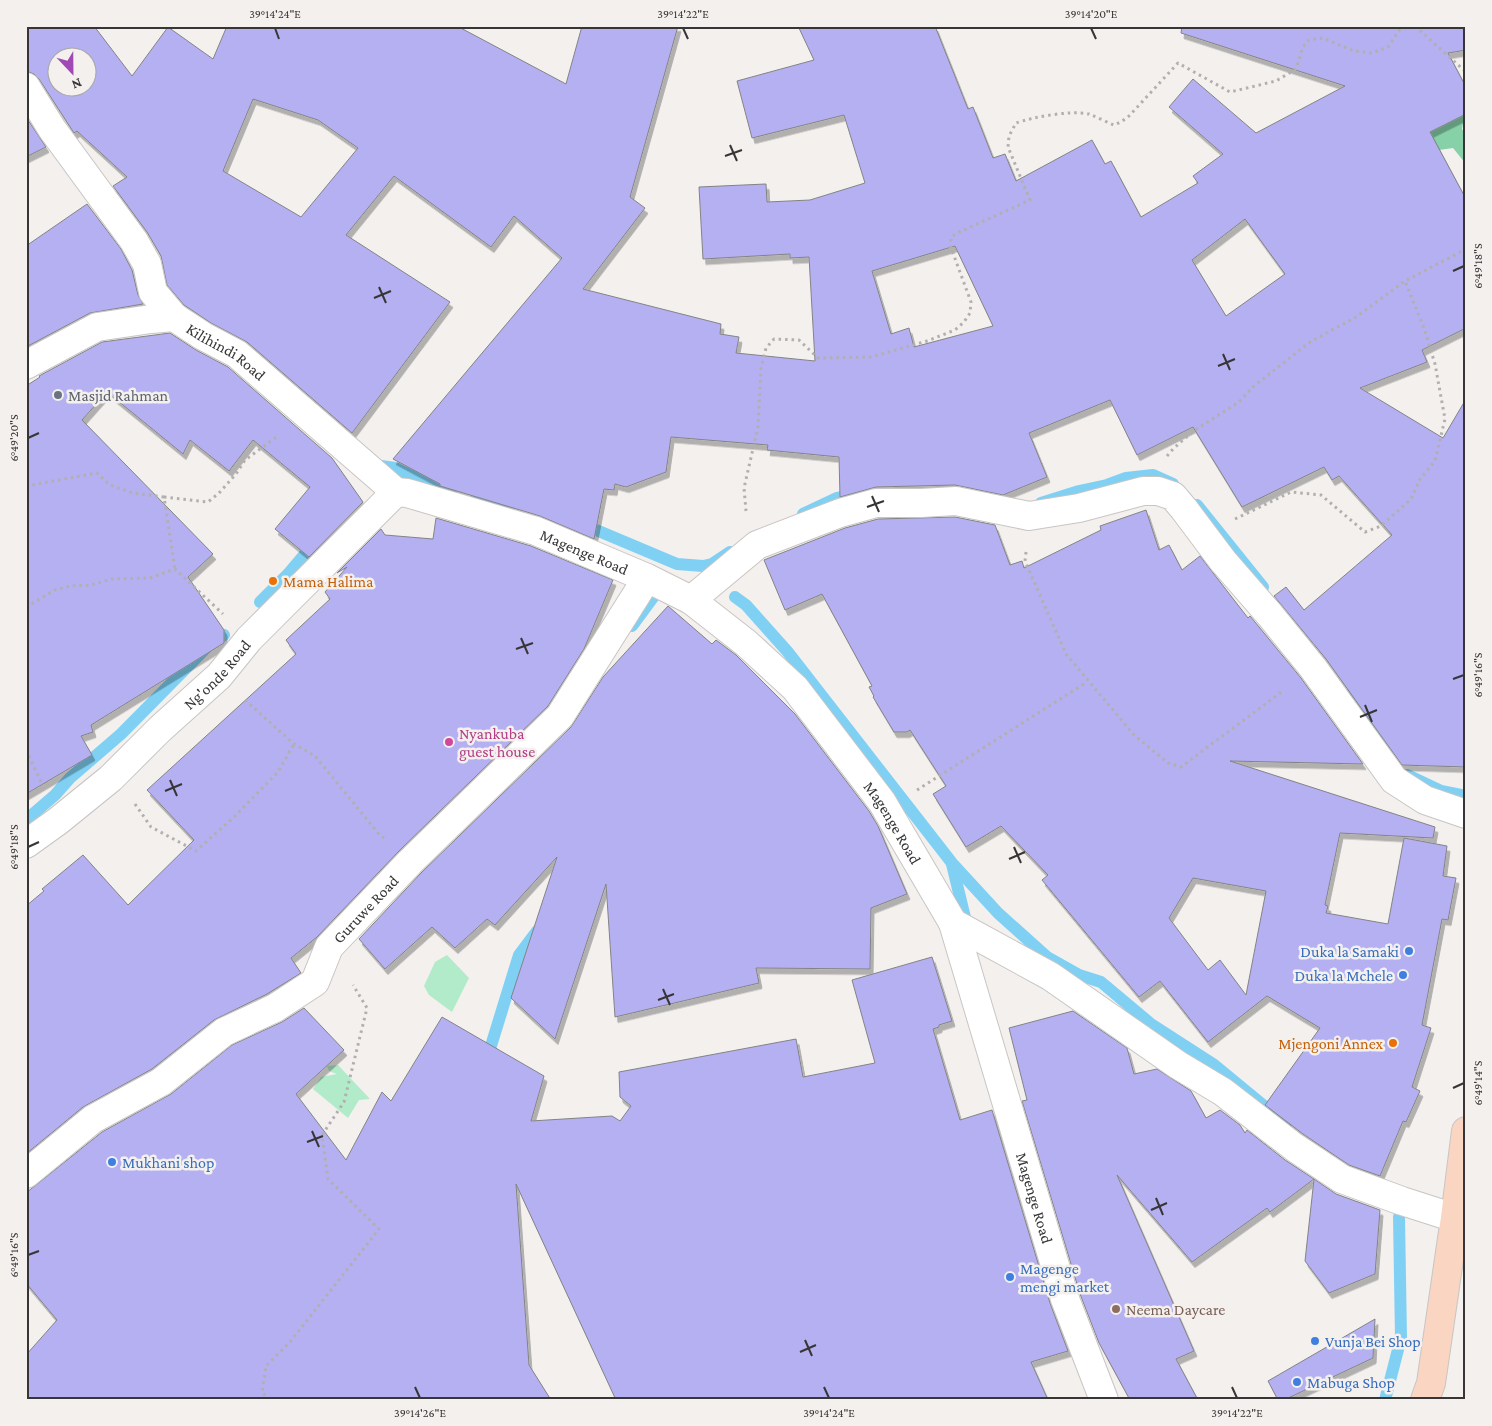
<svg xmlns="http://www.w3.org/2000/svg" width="1492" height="1426" viewBox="0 0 1492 1426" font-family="'Crimson Pro',serif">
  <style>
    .green { fill: #b1ebca }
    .forest { fill: #87d1a9 }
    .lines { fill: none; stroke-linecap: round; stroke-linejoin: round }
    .stream { stroke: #80d0f4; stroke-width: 12 }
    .building { fill: #b4b0f2; stroke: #838386; fill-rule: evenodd; filter: url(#shadow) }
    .street-casing { stroke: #c8c5c4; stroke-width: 30 }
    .secondary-casing { stroke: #c8c5c4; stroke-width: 30 }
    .path { stroke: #b2afae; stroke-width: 3; stroke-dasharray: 2.5 4; stroke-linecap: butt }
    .street { stroke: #fff; stroke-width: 28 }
    .secondary { stroke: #f9d5c2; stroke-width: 28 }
    .ticks { fill: none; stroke: #373535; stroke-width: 2 }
    .worship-dot { fill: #6b7280; stroke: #f3f0ee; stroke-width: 2 }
    .food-dot { fill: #e8710a; stroke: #f3f0ee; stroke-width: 2 }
    .hotel-dot { fill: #d1479c; stroke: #f3f0ee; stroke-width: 2 }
    .shop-dot { fill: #3f7fe0; stroke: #f3f0ee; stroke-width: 2 }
    .education-dot { fill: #8d6e63; stroke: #f3f0ee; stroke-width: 2 }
    .labels { text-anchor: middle; stroke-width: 5; stroke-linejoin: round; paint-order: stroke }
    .street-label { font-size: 16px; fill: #373535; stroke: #f3f0ee }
    .worship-label { font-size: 16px; fill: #5b616d; stroke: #f3f0ee; text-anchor: start }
    .food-label { font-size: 16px; fill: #c56008; stroke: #f3f0ee; text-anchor: start }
    .hotel-label { font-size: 16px; fill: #b23c85; stroke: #f3f0ee; text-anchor: start }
    .shop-label { font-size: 16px; fill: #366cbe; stroke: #f3f0ee; text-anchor: start }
    .education-label { font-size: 16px; fill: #785e54; stroke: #f3f0ee; text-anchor: start }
    .neatline { fill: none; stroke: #373535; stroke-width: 2 }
    .ticks-label { font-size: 12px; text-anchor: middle; fill: #373535 }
  </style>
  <defs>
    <filter id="shadow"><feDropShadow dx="3" dy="5.5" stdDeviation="0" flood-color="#0004"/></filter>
  </defs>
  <rect width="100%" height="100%" fill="#f3f0ee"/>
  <g class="green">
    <polygon points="447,955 469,978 452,1012 429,995 424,986 435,962"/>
    <polygon points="338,1065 370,1099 359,1100 348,1118 313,1089 321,1077 337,1074 329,1071 327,1066"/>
  </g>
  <polygon class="forest" points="1404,107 1466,108 1462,129 1466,135 1466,164 1453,148 1432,151"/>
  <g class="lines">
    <g class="stream">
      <polyline points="381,466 395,468 452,495"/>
      <polyline points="473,502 512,504"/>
      <polyline points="1041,503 1079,491 1107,485 1126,478 1153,475 1173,484"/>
      <polyline points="1197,505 1263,587"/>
      <polyline points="803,514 837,498 866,493"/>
      <polyline points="582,524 677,564 703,566 712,564 730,552"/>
      <polyline points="735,597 746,605 787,651 952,863 998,913 1047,957 1079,975 1101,982 1151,1024 1213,1064 1286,1124"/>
      <polyline points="260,602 288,574 315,542"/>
      <polyline points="632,626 663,584"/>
      <polyline points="1349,695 1374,728 1388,750"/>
      <polyline points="1407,775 1441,791 1466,796"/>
      <polyline points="26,820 55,795 70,778 121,734 209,645 224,635"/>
      <polyline points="952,864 968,930"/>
      <polyline points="486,1062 519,955 537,931"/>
      <polyline points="1385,1400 1401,1338 1399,1217"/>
    </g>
  </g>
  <g class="building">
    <path d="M 26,26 L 94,26 L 132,76 L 168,27 L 213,59 L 227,26 L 457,26 L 566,84 L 582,26 L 678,26 L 630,197 L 645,208 L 583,289 L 721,324 L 720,334 L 739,337 L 736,353 L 815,361 L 809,257 L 790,258 L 790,254 L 703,259 L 699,187 L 766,184 L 767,202 L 810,200 L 865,183 L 844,115 L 752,138 L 737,81 L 814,60 L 798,26 L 935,26 L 968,109 L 973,107 L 993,158 L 1005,154 L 1016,181 L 1092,140 L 1105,164 L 1111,161 L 1141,217 L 1198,183 L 1193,176 L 1223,154 L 1169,107 L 1193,79 L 1256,133 L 1345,86 L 1181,33 L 1182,26 L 1466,26 L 1466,50 L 1448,53 L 1466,87 L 1466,114 L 1430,132 L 1466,199 L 1466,328 L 1422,350 L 1427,362 L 1360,388 L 1443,438 L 1466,399 L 1466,767 L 1402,765 L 1326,659 L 1274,596 L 1286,587 L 1304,610 L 1392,535 L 1339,476 L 1332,480 L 1324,467 L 1242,507 L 1193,427 L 1137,455 L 1110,400 L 1029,433 L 1047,477 L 1003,495 L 955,485 L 876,487 L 840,497 L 839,457 L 767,450 L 768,445 L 671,437 L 666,472 L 626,487 L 615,484 L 614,490 L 604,489 L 594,539 L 540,516 L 440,486 L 440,484 L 393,459 L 562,258 L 514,216 L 491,247 L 394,176 L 346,235 L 450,302 L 352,433 L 247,342 L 211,323 L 184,305 L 167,285 L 161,256 L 147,232 L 113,186 L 127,177 L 77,131 L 74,133 L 39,79 L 34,74 L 26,71 ZM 58,58 L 88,58 L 88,88 L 58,88 ZM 253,99 L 318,120 L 358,148 L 301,217 L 223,171 ZM 1245,219 L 1285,274 L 1226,316 L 1192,260 ZM 955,246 L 993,326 L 914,347 L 909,328 L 891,334 L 872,271 Z"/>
    <polygon points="26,117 46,147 26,157"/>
    <polygon points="87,204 121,249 132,270 138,295 143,304 90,313 28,346 26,344 26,246"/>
    <polygon points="170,333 196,350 228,367 332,458 363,502 309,557 275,529 310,487 253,440 229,471 190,440 183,454 107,392 82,420 213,554 188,577 224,630 224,643 91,725 93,732 81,736 92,755 26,794 26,386 40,377 39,376 102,342"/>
    <path d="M 1146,510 L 1159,550 L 1169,545 L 1182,570 L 1200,556 L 1248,618 L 1250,616 L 1301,678 L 1363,764 L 1230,761 L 1435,827 L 1433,838 L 1340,833 L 1325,905 L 1328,906 L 1326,913 L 1388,924 L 1404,838 L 1447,846 L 1443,876 L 1456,878 L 1448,920 L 1442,919 L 1422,1025 L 1431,1028 L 1412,1087 L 1420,1091 L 1406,1122 L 1403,1121 L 1380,1176 L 1349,1165 L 1303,1134 L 1265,1105 L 1320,1028 L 1267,996 L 1208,1042 L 1160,981 L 1139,997 L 1042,880 L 1048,875 L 1001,826 L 966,847 L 933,794 L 946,786 L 910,730 L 907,732 L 894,732 L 873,697 L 874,696 L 869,687 L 872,686 L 822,594 L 785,610 L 764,560 L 845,528 L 878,519 L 955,517 L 995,525 L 1010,565 L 1022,561 L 1024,568 L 1101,530 L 1100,526 ZM 1193,878 L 1266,891 L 1246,995 L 1220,960 L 1208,970 L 1169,918 Z"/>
    <polygon points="436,518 531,546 613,580 584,649 548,706 399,851 317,937 291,958 301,973 267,994 214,1020 152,1069 83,1107 26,1154 26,906 44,891 42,889 83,855 128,905 194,840 147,790 296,654 286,640 330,599 325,592 347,567 337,573 381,529 385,535 433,539"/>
    <polygon points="668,606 712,644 716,640 736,655 795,714 869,811 878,826 907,894 871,908 870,969 756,968 759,983 615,1017 606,884 555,1039 511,998 557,857 495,925 487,919 455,948 432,927 385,969 359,939 421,873 571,727 603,677"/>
    <polygon points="932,957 952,1021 939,1025 939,1027 933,1029 960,1120 992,1110 1050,1303 1068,1351 1031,1362 1048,1400 616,1400 516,1184 529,1365 551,1400 26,1400 26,1355 57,1320 26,1283 26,1193 102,1132 171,1094 232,1045 282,1022 304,1008 344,1050 296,1094 346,1160 382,1092 391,1101 442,1017 544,1076 531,1121 612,1116 620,1121 631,1106 620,1097 619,1072 796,1039 803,1077 875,1063 852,980"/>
    <polygon points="1073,1011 1127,1048 1134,1074 1157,1069 1191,1091 1206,1118 1220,1110 1240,1125 1245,1133 1247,1130 1285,1160 1314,1179 1270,1212 1267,1208 1192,1262 1117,1175 1194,1351 1176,1359 1198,1400 1130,1400 1099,1343 1080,1294 1022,1101 1027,1100 1009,1028"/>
    <polygon points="1314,1179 1336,1194 1380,1210 1375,1274 1329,1293 1305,1261"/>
    <polygon points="1375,1319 1373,1358 1284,1400 1278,1400 1268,1381"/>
  </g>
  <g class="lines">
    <defs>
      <g id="street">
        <polyline points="26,87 52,129 134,241 147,264 153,292 174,317"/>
        <path id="s1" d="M 26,365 L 97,327 L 151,319 L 174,317 L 203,336 L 237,354 L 396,492"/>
        <path id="s2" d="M 396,492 L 407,493 L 536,531 L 647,578 L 691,600 L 746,643 L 795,688 L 882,802 L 953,923 L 1065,1299 L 1104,1400"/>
        <polyline points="691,600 757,545 840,513 876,503 921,503 956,501 1029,516 1079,508 1143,491 1158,491 1173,496 1184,509 1223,561 1270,615 1313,668 1394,780 1425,800 1466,814"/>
        <path id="s3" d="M 26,844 L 58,821 L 111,778 L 160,729 L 219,676 L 249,639 L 396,492"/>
        <polyline points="953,923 1050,976 1178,1065 1223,1092 1294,1147 1342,1179 1402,1201 1455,1218"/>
        <path id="s4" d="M 26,1174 L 93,1119 L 161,1082 L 224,1032 L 275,1008 L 315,982 L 329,947 L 410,862 L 560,716 L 647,578"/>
      </g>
      <polyline id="secondary" points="1425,1400 1431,1383 1455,1218 1466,1131"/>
    </defs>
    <use href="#street" class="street-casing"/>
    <use href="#secondary" class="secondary-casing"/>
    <g class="path">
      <polyline points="1415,26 1466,72"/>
      <polyline points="1167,456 1173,449 1192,432 1239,402 1254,386 1310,342 1356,317 1405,281 1466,249"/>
      <polyline points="26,486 97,473 110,485 133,493 164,497 175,569"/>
      <polyline points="164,497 208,502 219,493 236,474 245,460 278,436"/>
      <path d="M 746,511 L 744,488 L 758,427 L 761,368 L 766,348 L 774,339 L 799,340 L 818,358 L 871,357 L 927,341 L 955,330 L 964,322 L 970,313 L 971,302 L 950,245 L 951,238 L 955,234 L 1030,200 L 1008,147 L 1009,136 L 1016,123 C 1033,117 1071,110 1089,114 C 1097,117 1106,122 1114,125 L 1121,122 L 1129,116 L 1178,63 L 1230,92 L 1276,81 L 1296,69 L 1303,47 L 1309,40 L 1323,38 L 1354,51 L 1372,53 L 1388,47 L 1400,29 L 1405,26"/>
      <polyline points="1235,519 1291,492 1321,495 1365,532 1381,526 1411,499 1420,479 1435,461 1445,419 1435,364 1424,328 1405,281"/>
      <polyline points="1026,552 1025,561 1066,654 1134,735 1168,763 1181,767 1284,690"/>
      <polyline points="26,607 55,590 70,586 91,585 112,579 150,578 175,569 223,614"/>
      <polyline points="245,700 294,744 315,756 378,833 385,839"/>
      <polyline points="26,750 44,788"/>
      <polyline points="917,790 1087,682"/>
      <polyline points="135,804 151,827 196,851 234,817 278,772 294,744"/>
      <polyline points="270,1400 262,1392 266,1366 290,1342 379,1229 328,1179 322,1135 344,1102 367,1008 353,985"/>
    </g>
    <use href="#street" class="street"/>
    <use href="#secondary" class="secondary"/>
  </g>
  <path class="ticks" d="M 275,28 L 279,39M 683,28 L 688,39M 1091,28 L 1096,39M 730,145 L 737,161M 725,156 L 742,150M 1453,271 L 1464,266M 379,287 L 386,303M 374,298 L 391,291M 1223,354 L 1230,370M 1218,366 L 1235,359M 28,438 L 39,433M 872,496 L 879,512M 867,507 L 884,501M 521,638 L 528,654M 516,649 L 533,643M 1453,679 L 1464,675M 1365,705 L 1372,722M 1360,717 L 1377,710M 170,780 L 177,796M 165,791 L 182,784M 28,847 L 39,842M 1014,847 L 1021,863M 1009,859 L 1025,852M 663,989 L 670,1005M 658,1000 L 674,994M 1453,1088 L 1464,1083M 312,1131 L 319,1147M 307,1142 L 323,1136M 1156,1198 L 1163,1215M 1151,1210 L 1167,1203M 28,1255 L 39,1251M 805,1340 L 812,1356M 800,1352 L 816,1345M 415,1387 L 420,1398M 824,1387 L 829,1398M 1232,1387 L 1237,1398"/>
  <circle class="worship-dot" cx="58" cy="395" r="5"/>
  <g class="food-dot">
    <circle cx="273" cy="581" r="5"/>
    <circle cx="1393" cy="1043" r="5"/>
  </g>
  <circle class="hotel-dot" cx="449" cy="742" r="5"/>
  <g class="shop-dot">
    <circle cx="1409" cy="951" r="5"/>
    <circle cx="1403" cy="975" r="5"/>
    <circle cx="112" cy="1162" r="5"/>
    <circle cx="1010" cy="1277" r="5"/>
    <circle cx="1315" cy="1341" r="5"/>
    <circle cx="1297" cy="1382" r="5"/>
  </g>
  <circle class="education-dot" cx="1116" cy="1309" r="5"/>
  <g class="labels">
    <g class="street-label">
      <text dy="6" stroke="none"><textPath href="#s1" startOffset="221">Kilihindi Road</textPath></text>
      <text dy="6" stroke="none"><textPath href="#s2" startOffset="198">Magenge Road</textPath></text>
      <text dy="6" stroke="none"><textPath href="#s3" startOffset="256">Ng'onde Road</textPath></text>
      <text dy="6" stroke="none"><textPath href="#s2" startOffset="618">Magenge Road</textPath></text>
      <text dy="6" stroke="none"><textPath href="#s4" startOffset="439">Guruwe Road</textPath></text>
      <text dy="6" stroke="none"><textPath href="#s2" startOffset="1022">Magenge Road</textPath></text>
    </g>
    <g class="worship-label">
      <text x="68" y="401">Masjid Rahman</text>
    </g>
    <g class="food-label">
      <text x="283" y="587">Mama Halima</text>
      <text x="1383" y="1049" text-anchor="end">Mjengoni Annex</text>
    </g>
    <g class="hotel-label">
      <text x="459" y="739">Nyankuba<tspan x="459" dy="18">guest house</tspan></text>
    </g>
    <g class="shop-label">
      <text x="1399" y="957" text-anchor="end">Duka la Samaki</text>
      <text x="1393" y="981" text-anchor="end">Duka la Mchele</text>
      <text x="122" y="1168">Mukhani shop</text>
      <text x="1020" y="1274">Magenge<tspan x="1020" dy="18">mengi market</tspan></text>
      <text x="1325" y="1347">Vunja Bei Shop</text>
      <text x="1307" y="1388">Mabuga Shop</text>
    </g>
    <g class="education-label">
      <text x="1126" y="1315">Neema Daycare</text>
    </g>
  </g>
  <rect width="1492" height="1426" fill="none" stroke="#f3f0ee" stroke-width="55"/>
  <g transform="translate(72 72) rotate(158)"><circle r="24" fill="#f3f0ee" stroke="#a8a5a4"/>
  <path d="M0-4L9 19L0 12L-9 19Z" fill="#a049b6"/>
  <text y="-8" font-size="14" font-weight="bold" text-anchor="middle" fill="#373535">N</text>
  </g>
  <rect x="28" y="28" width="1436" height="1370" class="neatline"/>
  <g class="ticks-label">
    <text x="275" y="18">39°14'24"E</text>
    <text x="683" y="18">39°14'22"E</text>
    <text x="1091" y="18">39°14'20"E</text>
    <text transform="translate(1478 266) rotate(-90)" y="4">6°49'18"S</text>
    <text transform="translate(14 438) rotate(-90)" y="4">6°49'20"S</text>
    <text transform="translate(1478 675) rotate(-90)" y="4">6°49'16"S</text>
    <text transform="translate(14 847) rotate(-90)" y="4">6°49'18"S</text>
    <text transform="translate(1478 1083) rotate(-90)" y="4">6°49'14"S</text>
    <text transform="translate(14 1255) rotate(-90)" y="4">6°49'16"S</text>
    <text x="420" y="1417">39°14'26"E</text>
    <text x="829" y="1417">39°14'24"E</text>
    <text x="1237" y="1417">39°14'22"E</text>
  </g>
</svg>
